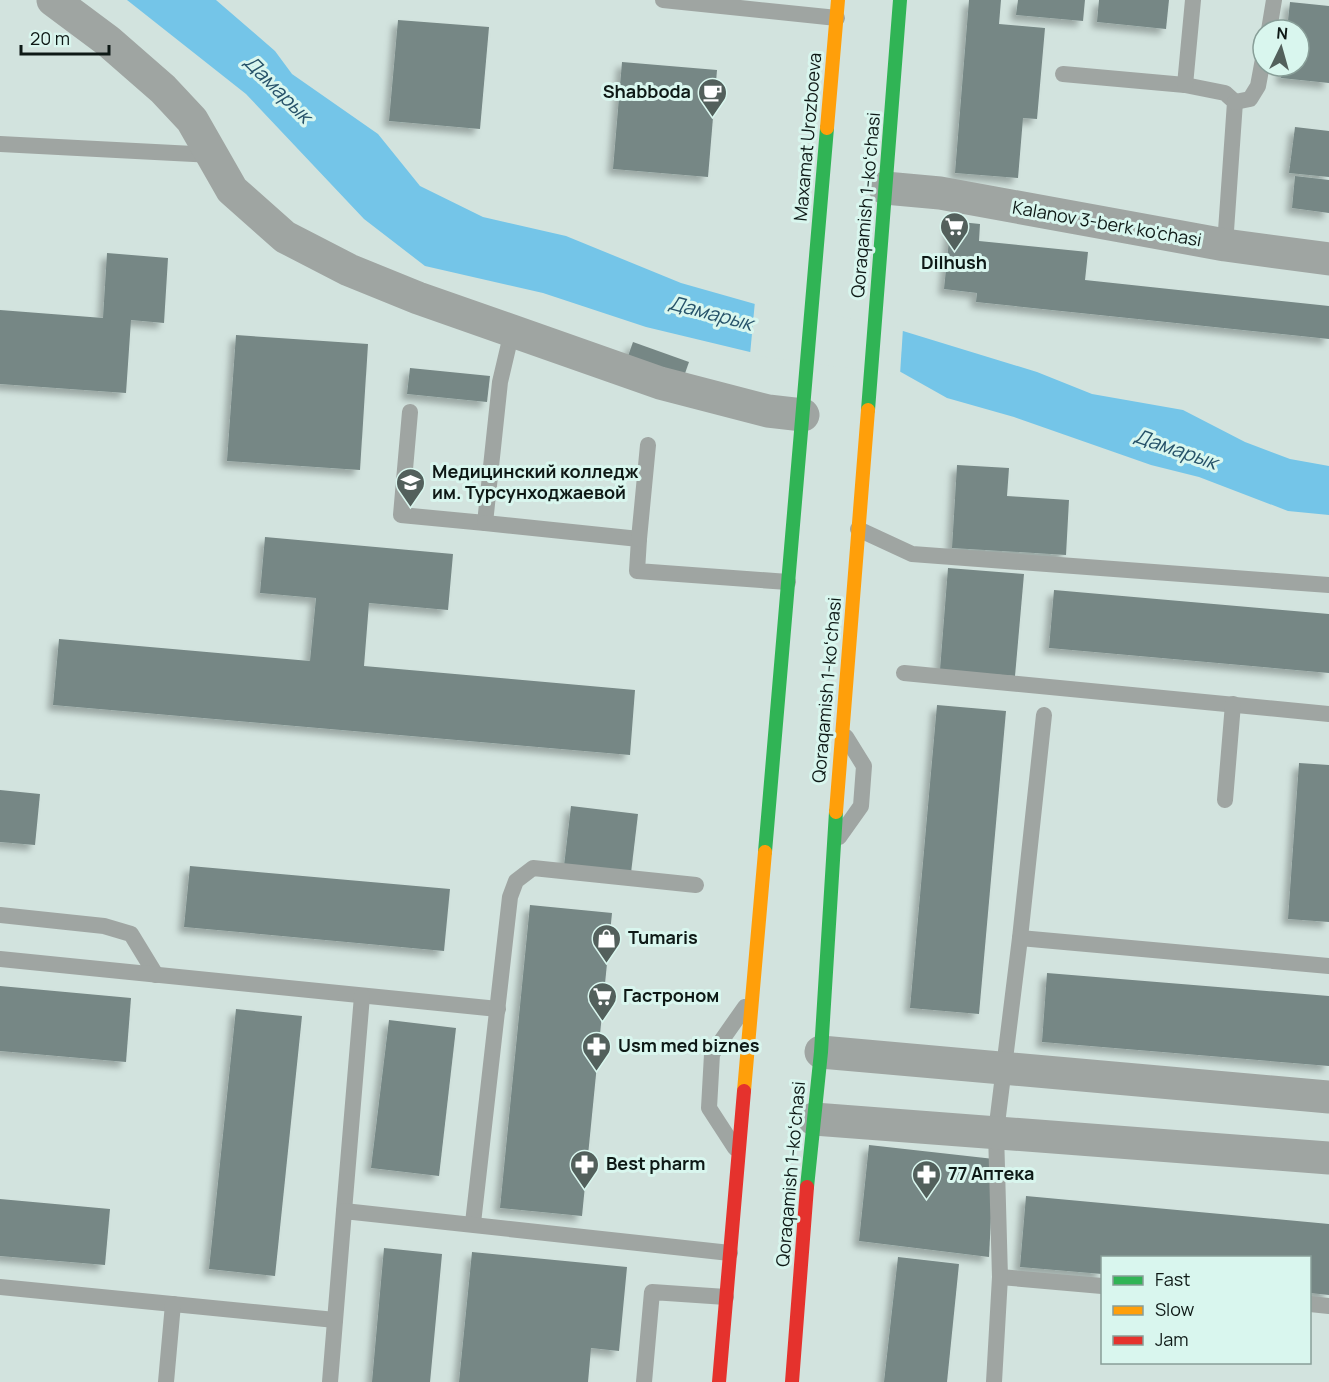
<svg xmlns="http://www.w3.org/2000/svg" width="1329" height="1382" viewBox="0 0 1329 1382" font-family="Manrope,sans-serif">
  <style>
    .water { fill: #74c5e8 }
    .pier { fill: #d2e3de }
    .building { fill: #768785; filter: url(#shadow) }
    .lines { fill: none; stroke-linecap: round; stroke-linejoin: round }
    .lane { stroke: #9fa5a2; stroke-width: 16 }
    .street { stroke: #9fa5a2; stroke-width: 33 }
    .fast { stroke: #30b455; stroke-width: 14 }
    .slow { stroke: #ff9f0a; stroke-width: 14 }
    .jam { stroke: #e5322d; stroke-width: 14 }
    .labels { text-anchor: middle; stroke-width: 6; stroke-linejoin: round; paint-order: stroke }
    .poi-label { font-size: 18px; font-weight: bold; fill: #0e1916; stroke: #d9f6ee; text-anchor: start }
    .street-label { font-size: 18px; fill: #0e1916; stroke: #d9f6ee }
    .water-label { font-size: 20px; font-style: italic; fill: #265269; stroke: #d9f6ee }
  </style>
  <defs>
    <filter id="shadow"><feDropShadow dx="-5.5" dy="5.5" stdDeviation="3" flood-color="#0004"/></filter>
  </defs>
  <rect width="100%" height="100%" fill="#d2e3de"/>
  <polygon class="water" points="127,0 216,0 275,51 292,74 378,134 420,186 483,217 566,236 681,283 755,304 903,331 1037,372 1092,394 1183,410 1245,442 1290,459 1329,466 1329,515 1288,511 1199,477 1151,465 1014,417 947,398 899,371 750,352 646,327 543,293 425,266 364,219 246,94"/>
  <polygon class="pier" points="755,301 903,328 900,375 750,355"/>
  <g class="building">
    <polygon points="969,0 1001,0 999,24 1045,28 1037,119 1023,118 1018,178 955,173"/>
    <polygon points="1018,0 1085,0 1083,21 1016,15"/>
    <polygon points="1099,0 1169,0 1166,29 1097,22"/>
    <polygon points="1290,2 1329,6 1329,83 1281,78 1283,66 1299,66 1299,30 1287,30"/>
    <polygon points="398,20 489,27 480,129 389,121"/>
    <polygon points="622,62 717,70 708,177 613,169"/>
    <polygon points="1295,127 1329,131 1329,177 1289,173"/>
    <polygon points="1295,176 1329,180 1329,213 1292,208"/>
    <polygon points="951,221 980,224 979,241 1088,252 1085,280 1329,306 1329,339 976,302 977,293 944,289"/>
    <polygon points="107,253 168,258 164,323 131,320 126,393 0,384 0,310 103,318"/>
    <polygon points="236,335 368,344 360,470 227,461"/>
    <polygon points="633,342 689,362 683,379 627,359"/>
    <polygon points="410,368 490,376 487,402 407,394"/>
    <polygon points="957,465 1009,468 1007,496 1069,500 1066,555 952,548"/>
    <polygon points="265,537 453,554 448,610 369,603 364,666 635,690 630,755 53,705 59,639 310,661 316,598 260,593"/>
    <polygon points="948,568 1024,574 1015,676 940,670"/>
    <polygon points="1054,590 1329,614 1329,673 1049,648"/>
    <polygon points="937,705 1006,711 979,1014 910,1008"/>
    <polygon points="1299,763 1329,765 1329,922 1288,919"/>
    <polygon points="0,790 40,794 35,845 0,842"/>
    <polygon points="571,806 638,814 631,873 564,866"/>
    <polygon points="190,866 450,889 444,951 184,927"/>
    <polygon points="530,905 612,913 582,1216 500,1208"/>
    <polygon points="1047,973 1329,996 1329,1066 1042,1042"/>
    <polygon points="0,986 131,998 126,1062 0,1051"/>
    <polygon points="236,1009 302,1016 275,1276 209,1269"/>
    <polygon points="389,1020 456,1028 439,1176 371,1168"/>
    <polygon points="869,1145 994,1159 989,1257 859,1241"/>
    <polygon points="1026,1196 1329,1224 1329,1295 1310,1293 1310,1258 1102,1258 1102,1274 1020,1267"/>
    <polygon points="0,1199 110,1209 105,1265 0,1256"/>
    <polygon points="384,1248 442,1254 430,1382 372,1382"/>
    <polygon points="472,1252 627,1267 619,1351 591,1348 588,1382 459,1382"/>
    <polygon points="898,1257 959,1264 947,1382 884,1382"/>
  </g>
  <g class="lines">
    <g class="lane">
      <polyline points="663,0 837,18"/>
      <polyline points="1269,30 1274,0"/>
      <polyline points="1063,74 1185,85 1225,93 1235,102 1225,245"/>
      <polyline points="1185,85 1193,0"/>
      <polyline points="1235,102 1250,99 1258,86 1263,59"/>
      <polyline points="0,144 213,155"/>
      <polyline points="410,412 401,515 485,523 500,382 512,331"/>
      <polyline points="485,523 639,539 637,571 788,582"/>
      <polyline points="858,529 912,554 1329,585"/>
      <polyline points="639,539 648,445"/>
      <polyline points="904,673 1329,714"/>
      <polyline points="1225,800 1233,704"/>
      <polyline points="839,837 861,806 864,766 846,737"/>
      <polyline points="0,915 104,926 131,934 156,975"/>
      <polyline points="1020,938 1044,715"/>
      <polyline points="0,959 498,1009"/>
      <polyline points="735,1148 709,1108 712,1054 745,1007"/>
      <polyline points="344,1211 362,996"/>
      <polyline points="473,1223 510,897 516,881 533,868 696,885"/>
      <polyline points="1000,1277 1102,1286"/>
      <polyline points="0,1287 335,1320"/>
      <polyline points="1310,1304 1329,1306"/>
      <polyline points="166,1382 173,1304"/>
      <polyline points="330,1382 344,1211 730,1253"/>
      <polyline points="644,1382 652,1292 726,1297"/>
      <polyline points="994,1382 1000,1277 996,1132 1020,938 1329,966"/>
    </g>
    <g class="street">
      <polyline points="53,0 108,41 163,89 192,120 232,190 285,237 349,270 418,298 660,383 768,411 803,415"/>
      <polyline points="885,188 940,193 1225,245 1329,259"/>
      <polyline points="821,1052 1329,1097"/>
      <polyline points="814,1119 1329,1158"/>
    </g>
    <g class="fast">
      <polyline points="868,410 900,0"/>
      <polyline points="765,852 827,128"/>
      <polyline points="807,1187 821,1052 836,812"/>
    </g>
    <g class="slow">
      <polyline points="827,128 838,0"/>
      <polyline points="836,812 868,410"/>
      <polyline points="744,1091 765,852"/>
    </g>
    <g class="jam">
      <polyline points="719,1382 744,1091"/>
      <polyline points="792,1382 807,1187"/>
    </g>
  </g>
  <defs>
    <symbol id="cafe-pin" viewBox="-11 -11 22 30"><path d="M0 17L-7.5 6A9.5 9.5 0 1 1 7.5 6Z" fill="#53605c" stroke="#d9f6ee"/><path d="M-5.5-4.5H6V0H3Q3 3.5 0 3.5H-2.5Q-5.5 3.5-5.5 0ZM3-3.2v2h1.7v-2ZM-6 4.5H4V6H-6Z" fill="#fff"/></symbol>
    <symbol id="supermarket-pin" viewBox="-11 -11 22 30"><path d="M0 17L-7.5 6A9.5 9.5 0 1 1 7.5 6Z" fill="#53605c" stroke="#d9f6ee"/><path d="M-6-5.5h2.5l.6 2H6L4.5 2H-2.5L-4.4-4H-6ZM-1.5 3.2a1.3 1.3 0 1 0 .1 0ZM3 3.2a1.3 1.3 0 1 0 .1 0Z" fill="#fff"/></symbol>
    <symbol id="university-pin" viewBox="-11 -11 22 30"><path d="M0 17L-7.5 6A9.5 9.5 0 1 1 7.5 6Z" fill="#53605c" stroke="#d9f6ee"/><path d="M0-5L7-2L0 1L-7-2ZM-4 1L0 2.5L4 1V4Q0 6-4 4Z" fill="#fff"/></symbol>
    <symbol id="shop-pin" viewBox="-11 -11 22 30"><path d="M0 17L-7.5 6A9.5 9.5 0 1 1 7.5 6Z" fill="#53605c" stroke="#d9f6ee"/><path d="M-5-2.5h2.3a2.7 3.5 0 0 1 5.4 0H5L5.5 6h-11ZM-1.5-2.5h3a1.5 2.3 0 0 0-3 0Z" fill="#fff"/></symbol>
    <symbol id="pharmacy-pin" viewBox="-11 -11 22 30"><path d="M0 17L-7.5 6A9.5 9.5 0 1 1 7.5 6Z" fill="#53605c" stroke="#d9f6ee"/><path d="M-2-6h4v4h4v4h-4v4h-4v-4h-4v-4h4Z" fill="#fff"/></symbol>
  </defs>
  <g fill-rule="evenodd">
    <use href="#cafe-pin" x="696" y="76" width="33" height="45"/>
    <use href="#supermarket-pin" x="938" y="210" width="33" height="45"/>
    <use href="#university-pin" x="394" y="466" width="33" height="45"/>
    <use href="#shop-pin" x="590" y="922" width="33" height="45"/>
    <use href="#supermarket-pin" x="586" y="980" width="33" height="45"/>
    <use href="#pharmacy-pin" x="580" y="1030" width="33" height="45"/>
    <use href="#pharmacy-pin" x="568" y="1148" width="33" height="45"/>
    <use href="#pharmacy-pin" x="910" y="1158" width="33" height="45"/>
  </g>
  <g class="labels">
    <g class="poi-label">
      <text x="691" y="98" text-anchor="end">Shabboda</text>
      <text x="954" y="269" text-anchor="middle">Dilhush</text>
      <text x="432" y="478">Медицинский колледж<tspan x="432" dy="21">им. Турсунходжаевой</tspan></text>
      <text x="628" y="944">Tumaris</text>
      <text x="623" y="1002">Гастроном</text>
      <text x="618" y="1052">Usm med biznes</text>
      <text x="606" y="1170">Best pharm</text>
      <text x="948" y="1180">77 Аптека</text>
    </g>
    <g class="street-label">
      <text transform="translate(808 137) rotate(-85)" y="6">Maxamat Urozboeva</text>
      <text transform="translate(866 205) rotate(-85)" y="6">Qoraqamish 1-koʻchasi</text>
      <text transform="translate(1107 224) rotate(10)" y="6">Kalanov 3-berk ko'chasi</text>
      <text transform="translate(827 690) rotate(-85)" y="6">Qoraqamish 1-koʻchasi</text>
      <text transform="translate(791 1174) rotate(-85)" y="6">Qoraqamish 1-koʻchasi</text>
    </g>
    <g class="water-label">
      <text transform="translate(278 89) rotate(45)" y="7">Дамарык</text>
      <text transform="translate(711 313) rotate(15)" y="7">Дамарык</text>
      <text transform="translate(1176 449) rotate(19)" y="7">Дамарык</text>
    </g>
  </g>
  <rect x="1101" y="1256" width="210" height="108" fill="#d9f6ee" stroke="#889e98" stroke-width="1.5"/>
  <rect x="1113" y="1276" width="30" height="9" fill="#30b455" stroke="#889e98" stroke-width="1.5"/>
  <text x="1155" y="1286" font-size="18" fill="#0e1916">Fast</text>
  <rect x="1113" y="1306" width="30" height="9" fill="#ff9f0a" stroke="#889e98" stroke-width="1.5"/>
  <text x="1155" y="1316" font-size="18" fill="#0e1916">Slow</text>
  <rect x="1113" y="1336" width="30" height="9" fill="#e5322d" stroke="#889e98" stroke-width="1.5"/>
  <text x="1155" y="1346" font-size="18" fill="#0e1916">Jam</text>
  <g transform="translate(1281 48) rotate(5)"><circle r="28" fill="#d9f6ee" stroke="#889e98" stroke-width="1.5"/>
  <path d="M0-4.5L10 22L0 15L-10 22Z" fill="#53605c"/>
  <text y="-9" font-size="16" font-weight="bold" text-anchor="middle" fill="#0e1916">N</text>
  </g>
  <path d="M21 45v9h88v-9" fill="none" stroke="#0e1916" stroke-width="3"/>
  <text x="30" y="45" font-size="18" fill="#0e1916" stroke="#d9f6ee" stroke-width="4.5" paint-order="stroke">20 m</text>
</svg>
